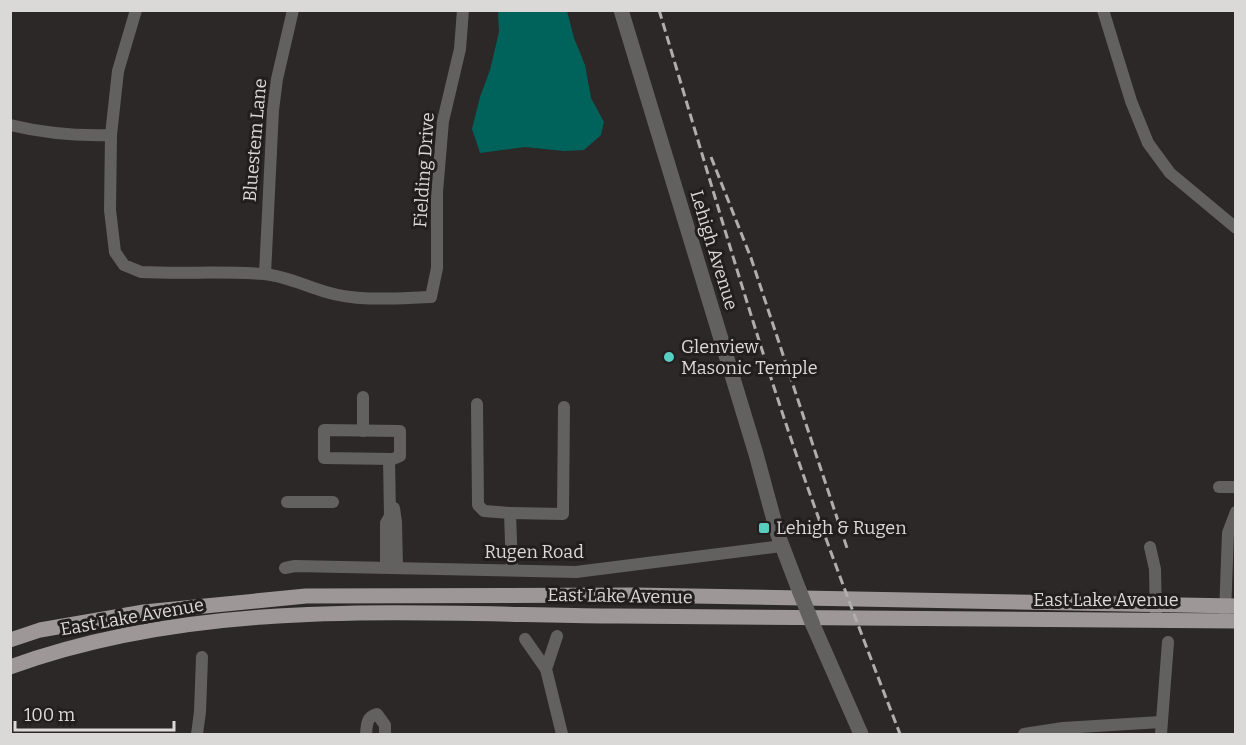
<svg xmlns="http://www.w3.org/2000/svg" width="1246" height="745" viewBox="0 0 1246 745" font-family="Bitter,serif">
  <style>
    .water { fill: #00635b }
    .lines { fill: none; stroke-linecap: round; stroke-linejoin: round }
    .minor { stroke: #636160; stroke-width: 12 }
    .tertiary { stroke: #636160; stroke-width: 15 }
    .primary { stroke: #9d9897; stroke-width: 15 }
    .rail { stroke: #b0adac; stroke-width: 3; stroke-dasharray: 9 4.5; stroke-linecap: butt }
    .tertiary-bridge { stroke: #636160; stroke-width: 15 }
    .poi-dot { fill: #58cec1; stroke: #221e1d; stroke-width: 2 }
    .labels { text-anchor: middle; stroke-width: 6; stroke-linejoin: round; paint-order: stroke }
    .street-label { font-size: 18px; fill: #dbd8d8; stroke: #221e1d }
    .poi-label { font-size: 18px; fill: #dbd8d8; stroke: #221e1d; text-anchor: start }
  </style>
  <rect width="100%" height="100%" fill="#2c2827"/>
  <polygon class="water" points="498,11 567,11 574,38 585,65 591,98 604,122 601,135 584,150 564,151 525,147 480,153 472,129 480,97 490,70 499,32"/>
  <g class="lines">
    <g class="minor">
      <path d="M 136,10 L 118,71 L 111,135 L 110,210 L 115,252 L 124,265 L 141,272 C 182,274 224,271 264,274 C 286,276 305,286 326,292 C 359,302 397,298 431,297 L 437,268 L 437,192 L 443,121 L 460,49 L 463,10"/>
      <polyline points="1103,10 1131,101 1148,143 1170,173 1236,228"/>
      <path d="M 10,125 C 43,133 77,136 111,135"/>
      <polyline points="265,274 273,110 277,79 293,10"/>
      <polyline points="477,404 478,505 484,511 510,513 512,570"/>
      <polygon points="324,430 400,431 400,456 393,459 324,458"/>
      <polyline points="363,431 363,397"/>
      <polyline points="1219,487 1236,487"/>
      <polyline points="287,502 333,502"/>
      <polyline points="394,508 396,522 397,568"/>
      <polyline points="510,513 563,514 564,407"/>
      <polyline points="1150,547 1155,569 1156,619"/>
      <polyline points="386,567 386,523 390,516 389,459"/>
      <polyline points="285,568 295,566 576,572 782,546"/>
      <polyline points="1225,614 1228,533 1236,512"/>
      <polyline points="557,636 546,669 562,734"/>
      <polyline points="525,639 546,669"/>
      <polyline points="197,734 200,712 202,657"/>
      <path d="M 366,734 C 367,725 366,717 377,714 L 385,725 L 385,734"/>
      <polyline points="1024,734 1063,728 1161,722"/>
      <polyline points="1161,734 1168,642"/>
    </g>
    <g class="tertiary">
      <polyline points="621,10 756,454 778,535 799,590"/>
      <polyline points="813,625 861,734"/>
    </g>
    <g class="primary">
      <polyline points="10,640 40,630 144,612 306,596 635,595 1236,606"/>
      <path d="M 10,667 C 203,597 410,614 611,616 C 819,618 1027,619 1236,621"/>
    </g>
    <g class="rail">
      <path d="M 659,10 C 702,153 743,295 790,436 C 824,537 862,636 900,734"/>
      <polyline points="711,157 751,258 847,548"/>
    </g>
    <polyline class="tertiary-bridge" points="799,590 813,625"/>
  </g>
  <g class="poi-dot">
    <circle cx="669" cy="357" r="6"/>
    <rect x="758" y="522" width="12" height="12" rx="3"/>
  </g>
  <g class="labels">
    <g class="street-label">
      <text transform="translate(255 140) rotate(-85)" y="6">Bluestem Lane</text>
      <text transform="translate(424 170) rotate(-86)" y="6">Fielding Drive</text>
      <text transform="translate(714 250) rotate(73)" y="6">Lehigh Avenue</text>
      <text x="534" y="558">Rugen Road</text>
      <text transform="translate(620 596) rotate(1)" y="6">East Lake Avenue</text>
      <text x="1106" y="606">East Lake Avenue</text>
      <text transform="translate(132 617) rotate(-10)" y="6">East Lake Avenue</text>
    </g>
    <g class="poi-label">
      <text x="681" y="353">Glenview<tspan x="681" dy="21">Masonic Temple</tspan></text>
      <text x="776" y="534">Lehigh &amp; Rugen</text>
    </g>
  </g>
  <rect width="1246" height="745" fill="none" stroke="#dbd8d8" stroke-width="24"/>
  <path d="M15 721v9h159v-9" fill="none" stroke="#dbd8d8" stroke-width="3"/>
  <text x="24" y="721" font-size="18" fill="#dbd8d8" stroke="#221e1d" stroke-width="4.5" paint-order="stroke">100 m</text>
</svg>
